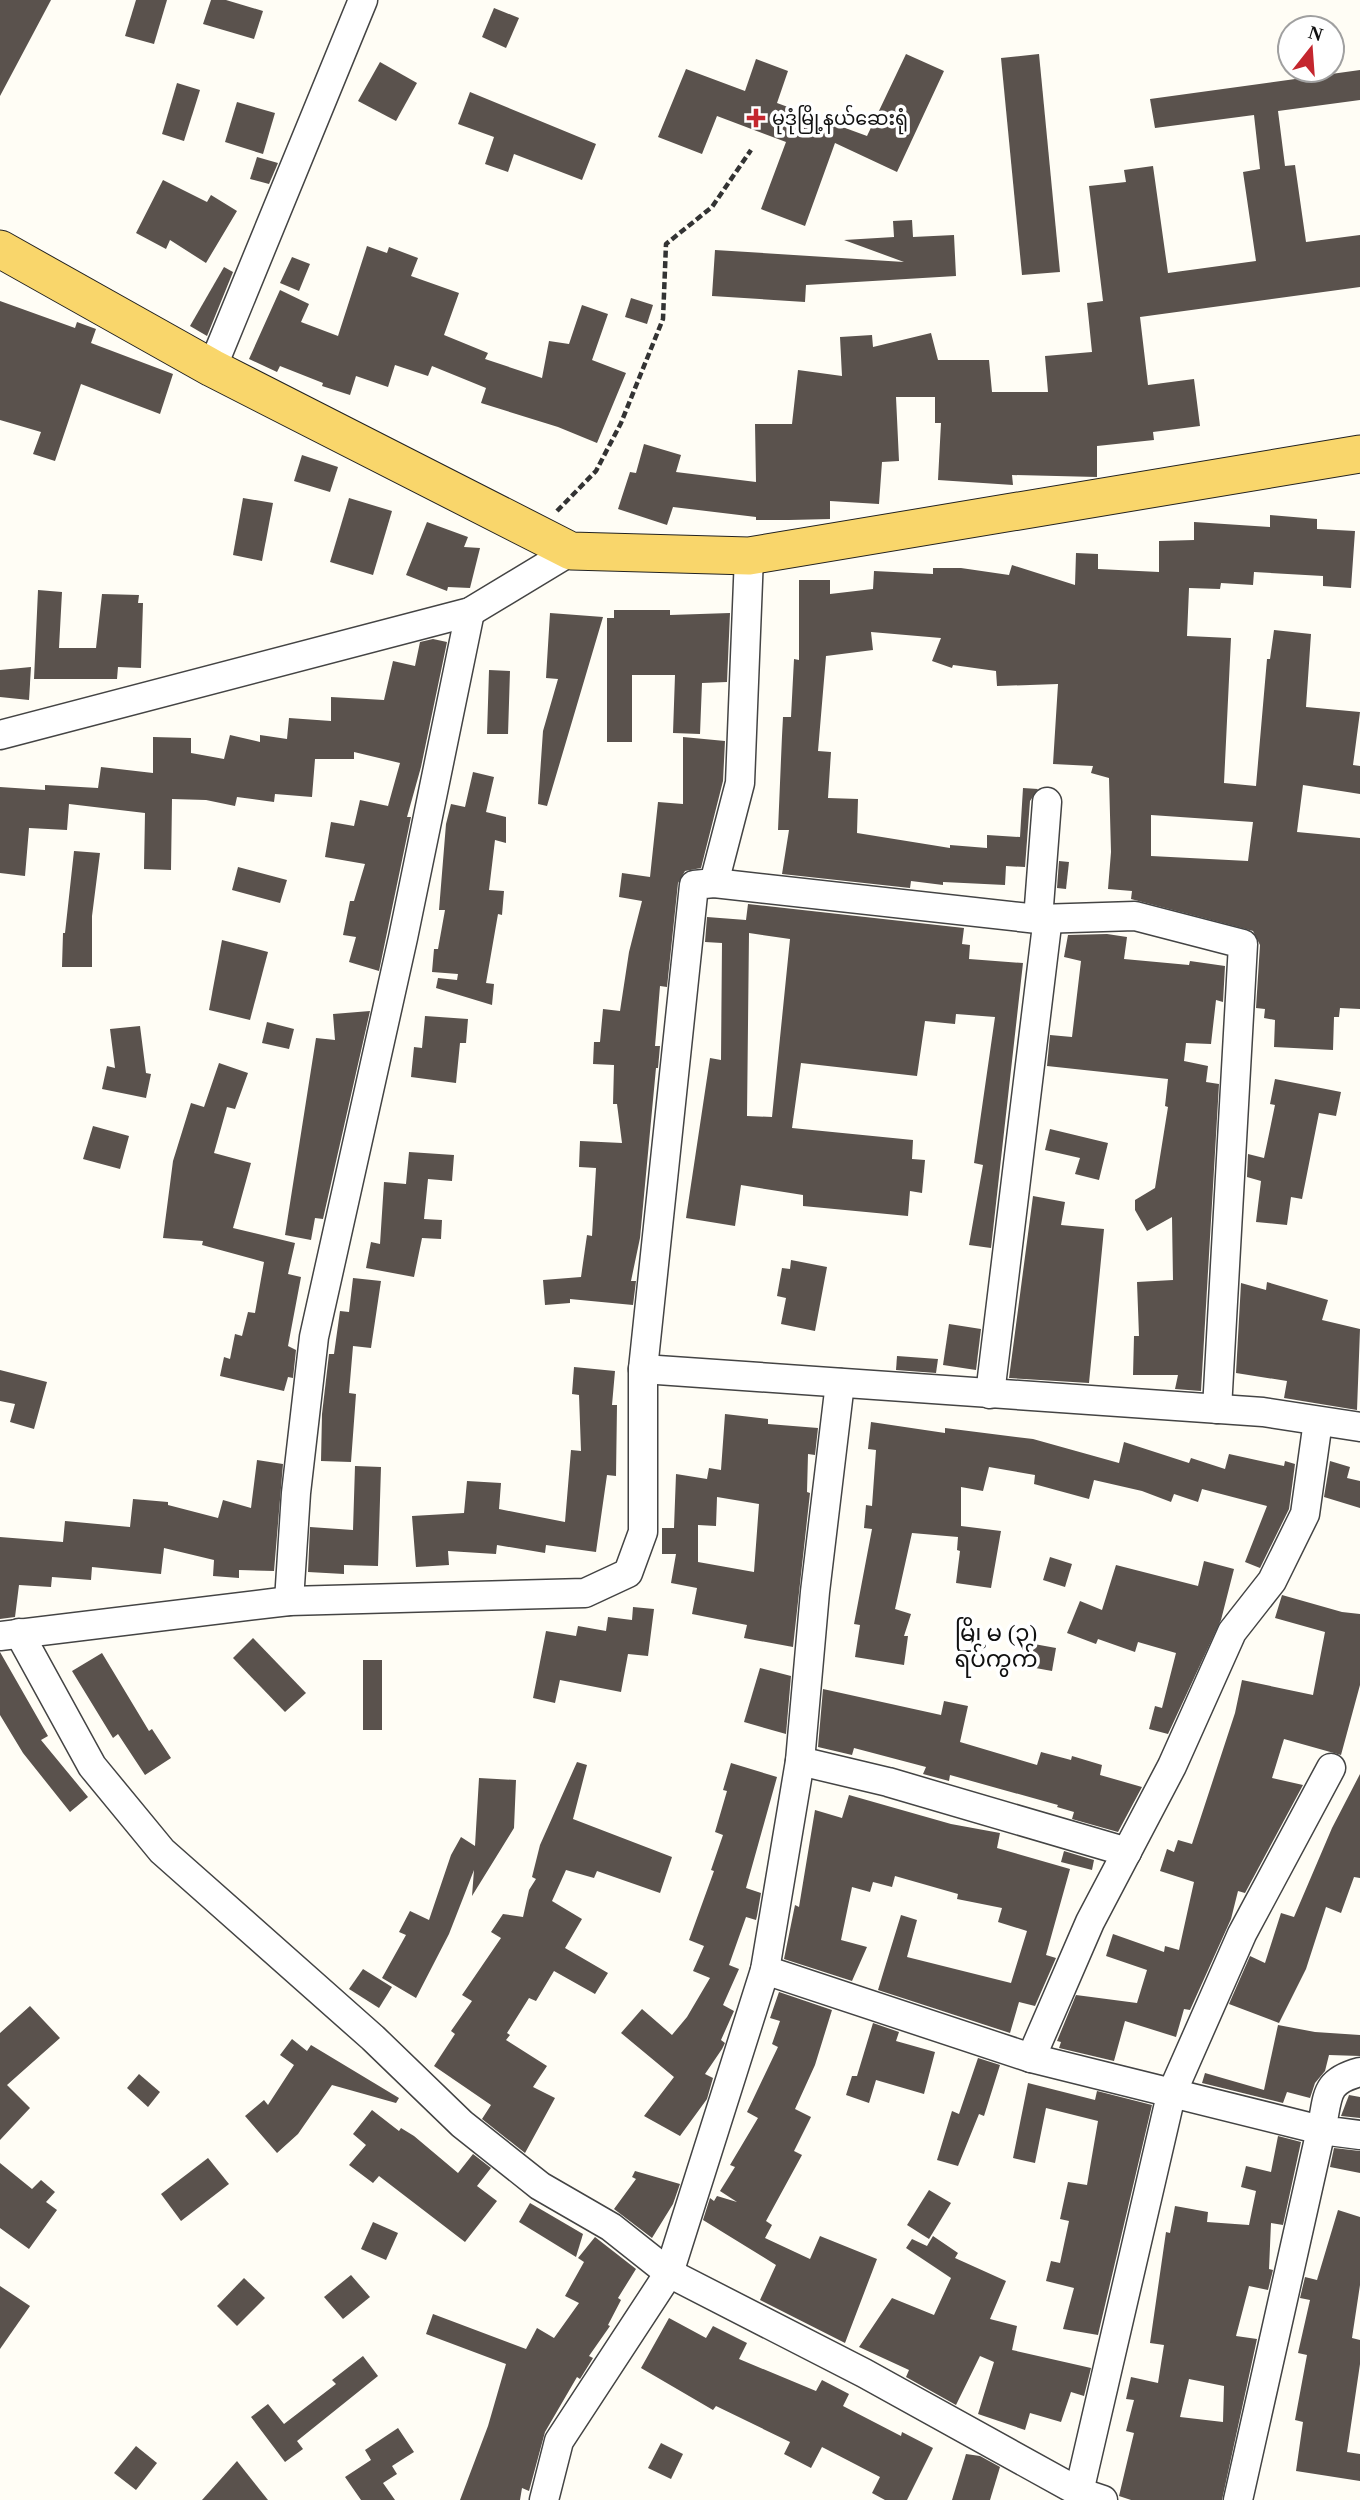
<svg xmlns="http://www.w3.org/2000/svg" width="1360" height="2500" viewBox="0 0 1360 2500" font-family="'Times New Roman','Noto Sans Myanmar',serif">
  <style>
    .building { fill: #5a524d; fill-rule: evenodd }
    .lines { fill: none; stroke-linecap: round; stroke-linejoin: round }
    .minor-casing { stroke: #444; stroke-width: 31 }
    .major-casing { stroke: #222; stroke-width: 39 }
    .path { stroke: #333; stroke-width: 4.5; stroke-dasharray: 7 3.5; stroke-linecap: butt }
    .minor { stroke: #fff; stroke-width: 28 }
    .major { stroke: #f9d66b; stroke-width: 37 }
    .poi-dot { fill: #c4262e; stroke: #fff; stroke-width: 2.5 }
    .labels { text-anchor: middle; stroke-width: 7; stroke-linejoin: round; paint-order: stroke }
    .poi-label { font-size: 19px; fill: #111; stroke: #fff; text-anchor: start }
    .quarter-label { font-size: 23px; fill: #111; stroke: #fff }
  </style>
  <rect width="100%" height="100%" fill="#fffdf5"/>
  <g class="building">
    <polygon points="0,0 51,0 0,96"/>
    <polygon points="136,0 167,0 154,44 125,36"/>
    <polygon points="211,0 226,0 263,11 254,39 203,24"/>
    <polygon points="494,8 519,18 506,48 482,37"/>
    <polygon points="906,54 944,71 897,172 835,143 805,226 761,209 786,142 717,116 702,154 658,137 686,69 745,91 756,59 788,71 777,103 867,136"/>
    <polygon points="1039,54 1060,272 1022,275 1001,58"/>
    <polygon points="380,62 417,83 396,121 358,101"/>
    <polygon points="1360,70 1360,100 1278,111 1285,166 1295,165 1306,242 1360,235 1360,287 1140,317 1148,385 1194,379 1200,426 1153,432 1154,440 1097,446 1097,477 1012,475 1013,485 938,480 941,423 935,423 935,397 896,397 899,461 882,462 879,504 830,501 830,519 789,520 756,520 756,517 673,507 667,525 618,509 630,472 636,473 644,444 681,455 676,472 756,482 755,424 792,424 798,370 842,376 840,337 872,335 873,347 931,333 938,360 989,360 992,392 1048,392 1045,356 1092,352 1087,303 1103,301 1089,186 1126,182 1124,170 1153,166 1168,273 1256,261 1243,172 1260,169 1254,115 1155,128 1150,99"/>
    <polygon points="177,83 200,90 184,141 162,134"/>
    <polygon points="470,92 596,144 582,180 514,154 508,172 485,164 494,137 458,124"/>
    <polygon points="237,102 275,113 263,154 225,142"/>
    <polygon points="257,157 278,163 269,184 250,179"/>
    <polygon points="163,180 207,202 211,195 237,211 206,263 170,240 166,249 136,233"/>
    <polygon points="912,220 913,237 954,235 956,276 806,285 805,302 712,296 715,250 904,262 844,240 894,237 893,221"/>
    <polygon points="367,246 387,253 389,247 418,258 411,276 459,293 444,335 488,353 485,359 542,378 549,341 569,344 582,305 608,314 592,360 626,373 597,443 558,427 481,403 486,388 432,366 428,376 395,365 388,387 356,376 350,395 322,386 323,383 280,366 277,372 249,359 280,290 309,304 301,322 338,336"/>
    <polygon points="292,257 310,264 299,291 280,283"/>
    <polygon points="224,267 233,272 207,336 190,326"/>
    <polygon points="631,298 653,305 647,324 625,317"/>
    <polygon points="0,301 75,328 77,322 96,329 91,343 173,374 160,414 81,384 55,461 33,454 41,432 0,420"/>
    <polygon points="302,455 338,467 330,492 294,481"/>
    <polygon points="243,498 273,503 262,561 233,555"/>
    <polygon points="349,498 392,511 373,575 330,562"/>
    <path d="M 1270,515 L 1317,519 L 1317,529 L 1355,531 L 1351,588 L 1323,586 L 1323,576 L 1254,572 L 1253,585 L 1221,583 L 1220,589 L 1189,588 L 1187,636 L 1231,638 L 1224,783 L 1256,786 L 1267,659 L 1270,659 L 1274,630 L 1311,634 L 1306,707 L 1360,712 L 1353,765 L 1360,766 L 1360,794 L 1303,785 L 1297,832 L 1360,838 L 1360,1009 L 1340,1008 L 1339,1017 L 1334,1017 L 1333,1050 L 1274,1047 L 1275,1020 L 1264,1018 L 1265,1009 L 1256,1008 L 1260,945 L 1253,931 L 1131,899 L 1132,891 L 1108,889 L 1111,852 L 1109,778 L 1091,773 L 1093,766 L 1053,764 L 1058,684 L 997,686 L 996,671 L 953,665 L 952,668 L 932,661 L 941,638 L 871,632 L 873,650 L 826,656 L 818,751 L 831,752 L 828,798 L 858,799 L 857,833 L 950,848 L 950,845 L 987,848 L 987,835 L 1020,837 L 1023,788 L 1038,789 L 1030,801 L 1025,867 L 1006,866 L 1005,885 L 943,882 L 943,885 L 911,881 L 910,888 L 782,874 L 789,830 L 778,830 L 782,736 L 783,717 L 791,717 L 794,659 L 799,660 L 799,580 L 830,580 L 830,594 L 873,589 L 874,571 L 933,574 L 933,568 L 961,568 L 1009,575 L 1012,565 L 1075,585 L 1076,553 L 1098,554 L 1098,569 L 1159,572 L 1159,541 L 1194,540 L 1194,522 L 1270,527 ZM 1151,815 L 1253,822 L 1248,861 L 1151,856 Z"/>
    <polygon points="427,522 468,537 464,547 480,548 470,588 448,587 447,591 406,575"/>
    <polygon points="38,590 62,592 59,648 96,648 102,594 139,595 138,603 143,603 141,668 118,667 117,679 34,679"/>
    <polygon points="614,610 670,610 670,615 730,613 727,682 702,683 700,734 673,733 675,675 632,675 632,742 607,742 607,618 614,618"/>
    <polygon points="550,613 603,617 547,806 538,804 543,731 558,679 546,678"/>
    <polygon points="433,639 447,642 421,767 407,817 411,817 379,971 349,962 356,937 343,935 350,901 354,901 365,864 325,857 331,822 354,826 360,800 388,806 400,763 354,752 354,759 315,759 312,797 275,794 274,802 237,797 235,806 206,800 172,799 171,870 144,869 145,813 69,804 67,830 29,828 25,876 0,873 0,787 45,790 45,785 98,788 101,767 153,773 153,737 191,738 191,753 224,759 230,735 260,742 260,735 287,739 289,718 331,721 331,697 384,700 393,661 415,666 420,642"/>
    <polygon points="31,667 29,700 0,697 0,670"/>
    <polygon points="489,670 510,671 508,734 487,734"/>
    <polygon points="683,737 725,741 723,781 701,868 685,871 678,883 667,987 660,986 655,1046 660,1046 658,1068 656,1068 640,1238 631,1281 636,1281 633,1305 570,1299 570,1303 545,1305 543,1280 581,1277 587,1235 592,1236 596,1168 579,1167 580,1141 622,1143 617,1104 613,1104 614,1065 593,1064 594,1042 600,1042 603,1009 620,1011 629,952 642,901 619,897 622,873 650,877 658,802 683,804"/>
    <polygon points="473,772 494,777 486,812 506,817 506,843 495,840 489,890 504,891 502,915 498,914 486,983 494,984 492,1005 436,988 438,978 457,980 458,974 432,972 434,949 438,949 445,910 439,910 446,824 451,804 465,807"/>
    <polygon points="74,851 100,853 92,916 92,967 62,967 63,933 65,933"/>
    <polygon points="1059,861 1069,862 1066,889 1057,888"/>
    <polygon points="238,867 287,880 280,903 232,890"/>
    <path d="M 748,904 L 964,928 L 962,944 L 970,945 L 969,959 L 1023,963 L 991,1248 L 969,1245 L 983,1165 L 974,1163 L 995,1017 L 956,1014 L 955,1024 L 925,1021 L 917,1076 L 801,1063 L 792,1128 L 913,1140 L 912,1159 L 925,1160 L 922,1193 L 910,1191 L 908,1216 L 803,1206 L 803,1195 L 741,1185 L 735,1226 L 686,1218 L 710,1058 L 721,1060 L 722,943 L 705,942 L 707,917 L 746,920 ZM 749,933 L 790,939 L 772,1117 L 747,1116 Z"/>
    <polygon points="1107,934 1127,937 1124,959 1189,965 1190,961 1225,966 1223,1002 1216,1000 1211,1044 1186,1043 1184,1061 1208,1066 1206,1082 1219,1084 1201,1391 1175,1389 1178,1375 1133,1375 1134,1336 1139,1336 1137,1282 1173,1280 1172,1217 1147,1231 1135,1210 1135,1200 1155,1188 1168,1107 1165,1106 1168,1079 1047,1066 1050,1035 1072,1037 1081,961 1064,957 1068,935"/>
    <polygon points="222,940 268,952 250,1020 209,1010"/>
    <polygon points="370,1011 323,1219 315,1218 311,1240 285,1235 316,1038 335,1040 333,1014"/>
    <polygon points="425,1016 468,1019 466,1043 460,1043 456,1083 411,1077 414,1047 422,1048"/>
    <polygon points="267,1022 294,1029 289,1049 262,1043"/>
    <polygon points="140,1026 146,1073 151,1074 146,1098 102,1089 107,1066 115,1068 110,1029"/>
    <polygon points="219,1063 248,1073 235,1109 227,1107 214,1153 251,1163 233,1228 295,1243 288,1274 301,1277 288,1346 296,1350 293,1378 288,1377 284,1391 220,1376 224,1357 230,1359 235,1334 242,1336 248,1312 255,1313 264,1262 202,1245 203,1241 163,1238 173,1161 191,1103 204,1107"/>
    <polygon points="1275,1079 1341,1092 1336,1116 1319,1113 1302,1199 1291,1197 1287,1225 1256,1222 1261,1181 1247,1177 1248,1154 1264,1158 1275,1105 1270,1104"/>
    <polygon points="93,1126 129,1136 120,1169 83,1159"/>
    <polygon points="1050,1129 1108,1143 1099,1180 1075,1174 1080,1158 1045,1150"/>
    <polygon points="409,1152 454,1155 452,1181 428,1179 424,1219 442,1220 441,1239 422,1238 414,1277 366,1268 371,1242 380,1244 384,1182 406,1184"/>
    <polygon points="1033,1196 1065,1202 1061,1225 1104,1229 1089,1383 1009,1378"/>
    <polygon points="791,1260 827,1267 815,1331 781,1324 786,1298 777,1296 782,1268 790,1269"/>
    <polygon points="353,1278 381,1281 371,1348 353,1346 349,1393 356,1394 351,1462 321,1461 322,1414 329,1354 334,1354 340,1311 349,1312"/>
    <polygon points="1267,1282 1328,1300 1322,1320 1360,1329 1357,1410 1284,1398 1287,1381 1236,1373 1241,1283 1266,1290"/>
    <polygon points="949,1324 981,1329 976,1370 943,1365"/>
    <polygon points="897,1356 938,1359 936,1373 896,1370"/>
    <polygon points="574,1367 615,1371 612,1405 617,1405 616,1476 607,1475 596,1552 546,1545 545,1553 497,1545 496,1554 448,1551 449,1565 416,1567 412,1516 464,1513 467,1481 501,1483 499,1509 565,1522 571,1450 581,1451 579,1395 572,1394"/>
    <polygon points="0,1370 47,1382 34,1429 10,1422 15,1404 0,1401"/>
    <path d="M 725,1414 L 768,1419 L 768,1424 L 818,1428 L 815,1455 L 808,1454 L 807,1492 L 810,1493 L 793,1647 L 744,1638 L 747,1625 L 692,1614 L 697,1588 L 671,1583 L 676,1554 L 662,1554 L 662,1528 L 674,1528 L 676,1474 L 707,1479 L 709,1468 L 721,1470 ZM 717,1497 L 759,1504 L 754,1572 L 698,1562 L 698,1525 L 716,1526 Z"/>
    <polygon points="871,1422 945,1433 945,1428 1033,1439 1119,1463 1124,1442 1189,1463 1191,1458 1225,1469 1229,1454 1284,1466 1285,1461 1295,1464 1289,1509 1260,1568 1245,1562 1267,1506 1202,1489 1198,1502 1174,1494 1171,1502 1142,1491 1094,1480 1089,1499 1034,1484 1035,1475 989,1467 983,1491 961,1487 961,1526 1001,1531 991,1588 956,1583 960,1551 957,1550 958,1537 912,1533 895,1609 911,1614 904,1636 908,1636 904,1665 855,1657 860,1625 854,1624 872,1529 864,1528 866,1505 872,1506 876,1450 868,1449"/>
    <polygon points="257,1460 283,1464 274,1571 239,1570 239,1578 213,1576 214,1560 164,1548 161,1574 92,1567 91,1580 52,1577 51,1587 19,1585 15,1617 0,1619 0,1537 63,1542 65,1521 130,1527 133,1499 168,1502 168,1505 218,1518 223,1500 251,1508"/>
    <polygon points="1330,1461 1350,1467 1347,1478 1360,1481 1360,1508 1324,1497"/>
    <polygon points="355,1466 381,1467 378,1566 344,1565 344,1574 308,1572 310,1527 353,1530"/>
    <polygon points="1050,1557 1072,1564 1065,1587 1043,1580"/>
    <polygon points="1204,1561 1234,1569 1221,1620 1168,1734 1149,1729 1155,1706 1162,1708 1176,1653 1138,1642 1135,1652 1098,1639 1096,1644 1067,1633 1080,1601 1102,1610 1116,1565 1198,1586"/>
    <polygon points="1282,1595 1342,1612 1360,1614 1360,1685 1341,1755 1284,1739 1272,1778 1303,1785 1245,1893 1238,1891 1231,1919 1190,2010 1184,2009 1176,2037 1125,2021 1114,2061 1059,2048 1061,2042 1057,2041 1076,1995 1137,2003 1147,1970 1106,1956 1113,1934 1164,1952 1165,1946 1179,1950 1194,1882 1160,1871 1167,1849 1174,1852 1178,1840 1192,1844 1235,1713 1242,1680 1313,1695 1325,1632 1275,1618"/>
    <polygon points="633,1607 654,1609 648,1656 628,1654 621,1692 560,1680 555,1703 533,1698 546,1631 576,1636 578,1626 606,1631 608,1617 632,1620"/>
    <polygon points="253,1638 306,1693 285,1712 233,1658"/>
    <polygon points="1034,1644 1056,1648 1052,1671 1030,1667"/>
    <polygon points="0,1652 48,1736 41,1740 88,1797 70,1812 23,1753 0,1715"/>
    <polygon points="102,1653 149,1731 152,1729 171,1758 145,1775 118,1734 113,1738 72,1671"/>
    <rect x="363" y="1660" width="19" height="70"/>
    <polygon points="760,1668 791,1676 786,1734 744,1722"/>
    <polygon points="823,1689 941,1715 944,1701 968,1706 960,1742 1037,1765 1041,1752 1071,1760 1072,1756 1102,1765 1100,1775 1142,1787 1118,1832 1072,1819 1074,1812 1057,1807 1058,1805 950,1775 949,1781 923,1774 926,1767 854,1748 852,1755 818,1747"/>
    <polygon points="577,1762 587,1765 573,1819 672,1857 660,1893 597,1871 594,1878 566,1870 552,1901 582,1919 565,1948 608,1973 595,1994 554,1971 536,2001 529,1998 507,2033 510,2035 506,2040 547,2066 533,2087 555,2098 525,2153 482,2119 491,2105 434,2066 455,2034 451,2031 472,2001 462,1995 501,1938 491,1932 503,1914 523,1917 529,1890 536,1879 532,1877 540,1845"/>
    <polygon points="731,1763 777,1777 746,1888 761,1893 757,1916 756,1920 746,1917 729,1965 739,1969 723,2005 734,2011 721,2040 725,2043 722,2049 705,2074 713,2078 707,2099 680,2136 644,2116 674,2077 621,2033 642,2009 672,2035 687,2017 710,1978 693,1971 704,1946 689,1940 714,1871 711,1870 723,1835 715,1832 727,1791 723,1790"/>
    <polygon points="1360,1774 1360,1878 1354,1877 1341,1913 1326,1907 1306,1969 1279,2023 1229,2004 1250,1956 1265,1963 1281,1913 1294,1917 1332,1828"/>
    <polygon points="479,1778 516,1780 514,1828 472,1896 474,1870 449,1934 416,1998 382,1978 406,1935 399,1932 410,1911 429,1920 451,1855 461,1837 475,1846"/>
    <polygon points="849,1795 951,1824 1000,1833 997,1848 1070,1869 1046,1955 1056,1958 1035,2006 1019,2002 1010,2033 878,1990 901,1915 917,1920 907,1957 1011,1983 1027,1931 998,1922 1002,1908 957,1899 958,1894 895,1876 892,1887 873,1882 870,1892 852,1887 841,1940 867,1947 852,1981 784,1959 795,1905 799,1907 815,1810 842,1818"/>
    <polygon points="1064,1851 1094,1860 1092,1870 1061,1862"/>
    <polygon points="363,1969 392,1987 379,2008 349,1989"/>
    <polygon points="779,1992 832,2010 815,2065 795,2109 811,2117 794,2151 802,2155 766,2221 772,2225 765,2238 810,2259 820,2236 877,2259 845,2343 760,2300 776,2265 703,2220 710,2198 714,2201 717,2196 737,2202 720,2191 735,2167 730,2165 758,2118 747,2112 778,2047 772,2044 780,2021 770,2018"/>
    <polygon points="30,2006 60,2038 7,2085 30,2108 0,2140 0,2033"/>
    <polygon points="873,2023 899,2032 896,2041 935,2052 924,2094 876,2080 869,2103 846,2095 852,2076 857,2076"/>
    <polygon points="1278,2025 1315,2032 1360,2035 1360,2056 1329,2055 1325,2071 1315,2083 1310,2098 1287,2092 1283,2103 1202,2083 1205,2073 1264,2090"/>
    <polygon points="292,2039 307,2051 311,2045 399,2098 396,2103 332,2085 298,2134 277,2153 245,2116 264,2100 268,2105 294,2065 280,2055"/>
    <polygon points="978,2058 1000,2065 984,2116 979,2114 958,2166 937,2160 952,2111 959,2114"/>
    <polygon points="139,2074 160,2092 148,2107 127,2088"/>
    <polygon points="1028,2083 1095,2100 1097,2091 1152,2105 1098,2335 1063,2329 1074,2288 1046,2281 1051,2261 1060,2263 1069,2221 1060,2219 1068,2182 1087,2185 1098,2121 1046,2108 1035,2163 1013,2158"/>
    <polygon points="1349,2095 1360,2097 1360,2118 1341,2116"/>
    <polygon points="372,2110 399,2131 401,2128 414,2136 458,2173 473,2154 491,2168 477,2186 497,2201 465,2242 379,2176 373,2183 349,2165 366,2145 353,2134"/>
    <path d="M 1278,2136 L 1301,2142 L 1283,2225 L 1271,2223 L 1269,2269 L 1273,2270 L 1268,2290 L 1249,2286 L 1236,2336 L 1257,2339 L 1222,2500 L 1131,2500 L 1119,2496 L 1134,2433 L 1126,2431 L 1134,2400 L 1126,2399 L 1131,2377 L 1158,2383 L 1164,2345 L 1150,2343 L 1166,2232 L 1170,2233 L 1175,2206 L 1208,2212 L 1207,2222 L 1249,2225 L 1256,2191 L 1241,2187 L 1246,2166 L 1271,2172 ZM 1189,2379 L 1224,2386 L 1223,2422 L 1180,2417 Z"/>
    <polygon points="1334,2148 1360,2151 1360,2173 1330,2167"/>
    <polygon points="208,2158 229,2184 181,2221 161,2194"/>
    <polygon points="0,2163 32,2189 41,2180 55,2192 46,2202 57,2210 29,2249 0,2228"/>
    <polygon points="635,2171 680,2184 673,2204 652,2238 614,2209 636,2179 632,2177"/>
    <polygon points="929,2190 951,2203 929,2239 907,2225"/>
    <polygon points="530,2203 583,2234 576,2257 519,2222"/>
    <polygon points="1338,2210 1360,2217 1360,2285 1352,2338 1360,2340 1360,2364 1347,2452 1360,2454 1360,2481 1296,2471 1303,2422 1295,2420 1307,2355 1298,2353 1310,2300 1300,2298 1305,2277 1317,2280"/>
    <polygon points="373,2222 398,2233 386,2260 361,2249"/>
    <polygon points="933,2236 958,2253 955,2258 1006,2281 990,2319 1017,2326 1012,2350 1091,2368 1084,2396 1071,2392 1061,2422 1030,2413 1025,2430 978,2414 994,2362 980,2356 956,2405 906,2377 909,2370 859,2347 892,2298 934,2315 951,2278 906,2248 912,2239 927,2246"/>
    <polygon points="595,2237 636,2269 618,2298 621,2300 608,2325 610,2326 589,2356 593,2358 580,2379 577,2377 545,2432 529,2491 522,2488 520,2500 460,2500 488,2426 506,2364 426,2334 433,2314 526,2349 537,2328 554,2338 579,2303 565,2296 584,2262 578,2258"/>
    <polygon points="351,2275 370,2297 343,2319 324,2297"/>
    <polygon points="244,2278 265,2298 237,2326 217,2306"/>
    <polygon points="0,2286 30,2306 0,2349"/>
    <polygon points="669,2318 706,2338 713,2326 747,2343 739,2359 816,2391 822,2380 849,2394 843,2406 901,2436 902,2432 933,2448 907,2500 885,2500 872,2493 880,2477 822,2447 811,2468 784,2454 790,2442 716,2406 713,2410 641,2368"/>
    <polygon points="363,2356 378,2376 297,2441 303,2449 285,2462 251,2417 268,2404 284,2424 336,2384 332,2380"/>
    <polygon points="398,2428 414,2452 392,2466 397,2474 383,2483 395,2500 361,2500 345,2477 371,2460 365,2450"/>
    <polygon points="661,2443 683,2454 671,2479 648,2468"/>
    <polygon points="136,2446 157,2463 136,2490 114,2473"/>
    <polygon points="966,2454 980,2456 1000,2467 990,2500 952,2500"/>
    <polygon points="237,2461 268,2500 202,2500"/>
  </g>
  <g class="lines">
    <defs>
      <g id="minor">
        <polyline points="212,368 363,0"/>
        <polyline points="0,735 470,612 571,551"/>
        <polyline points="714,883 1038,919 1135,916 1243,944 1217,1409"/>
        <polyline points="643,1369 1263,1412 1360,1427"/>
        <polyline points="990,1394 1047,925 1038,919 1047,802"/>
        <polyline points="289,1601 296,1493 314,1337 403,938 470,612"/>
        <polyline points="19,1633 92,1766 162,1851 373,2038 462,2124 540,2186 611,2227 669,2273 864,2373 1079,2492 1103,2500"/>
        <polyline points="0,1636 289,1601 585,1593 628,1573 643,1532 643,1369 694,885 714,883 740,783 749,556"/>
        <polyline points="800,1761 888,1782 1127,1852"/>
        <polyline points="765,1970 1031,2058 1321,2130 1238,2500"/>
        <polyline points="1031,2058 1090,1922 1172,1766 1232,1632 1272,1581 1305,1514 1318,1421"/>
        <path d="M 1360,2072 C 1323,2082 1329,2096 1321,2130 L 1360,2135"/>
        <polyline points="1079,2492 1171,2095 1242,1934 1331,1768"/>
        <polyline points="544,2500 559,2441 669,2273 765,1970 800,1761 815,1592 840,1383"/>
      </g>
      <polyline id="major" points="0,249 212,368 571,551 749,556 1360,454"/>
    </defs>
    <use href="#minor" class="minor-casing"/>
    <use href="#major" class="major-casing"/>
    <polyline class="path" points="557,511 596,471 621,423 663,319 666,244 712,207 751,150"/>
    <use href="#minor" class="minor"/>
    <use href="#major" class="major"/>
  </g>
  <path class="poi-dot" d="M752.5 107.5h7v7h7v7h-7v7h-7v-7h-7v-7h7z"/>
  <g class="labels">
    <g class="poi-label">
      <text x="772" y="125">မုဒုံမြို့နယ်ဆေးရုံ</text>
    </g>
    <g class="quarter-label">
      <text x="996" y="1641">မြို့မ (၃)<tspan x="996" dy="26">ရပ်ကွက်</tspan></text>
    </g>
  </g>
  <g transform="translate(1311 49) rotate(17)"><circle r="33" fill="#ffffff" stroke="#a0a0a0" stroke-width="2"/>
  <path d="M0-5L12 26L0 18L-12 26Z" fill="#c4262e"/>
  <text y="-10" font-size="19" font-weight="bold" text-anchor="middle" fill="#111111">N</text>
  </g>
</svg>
